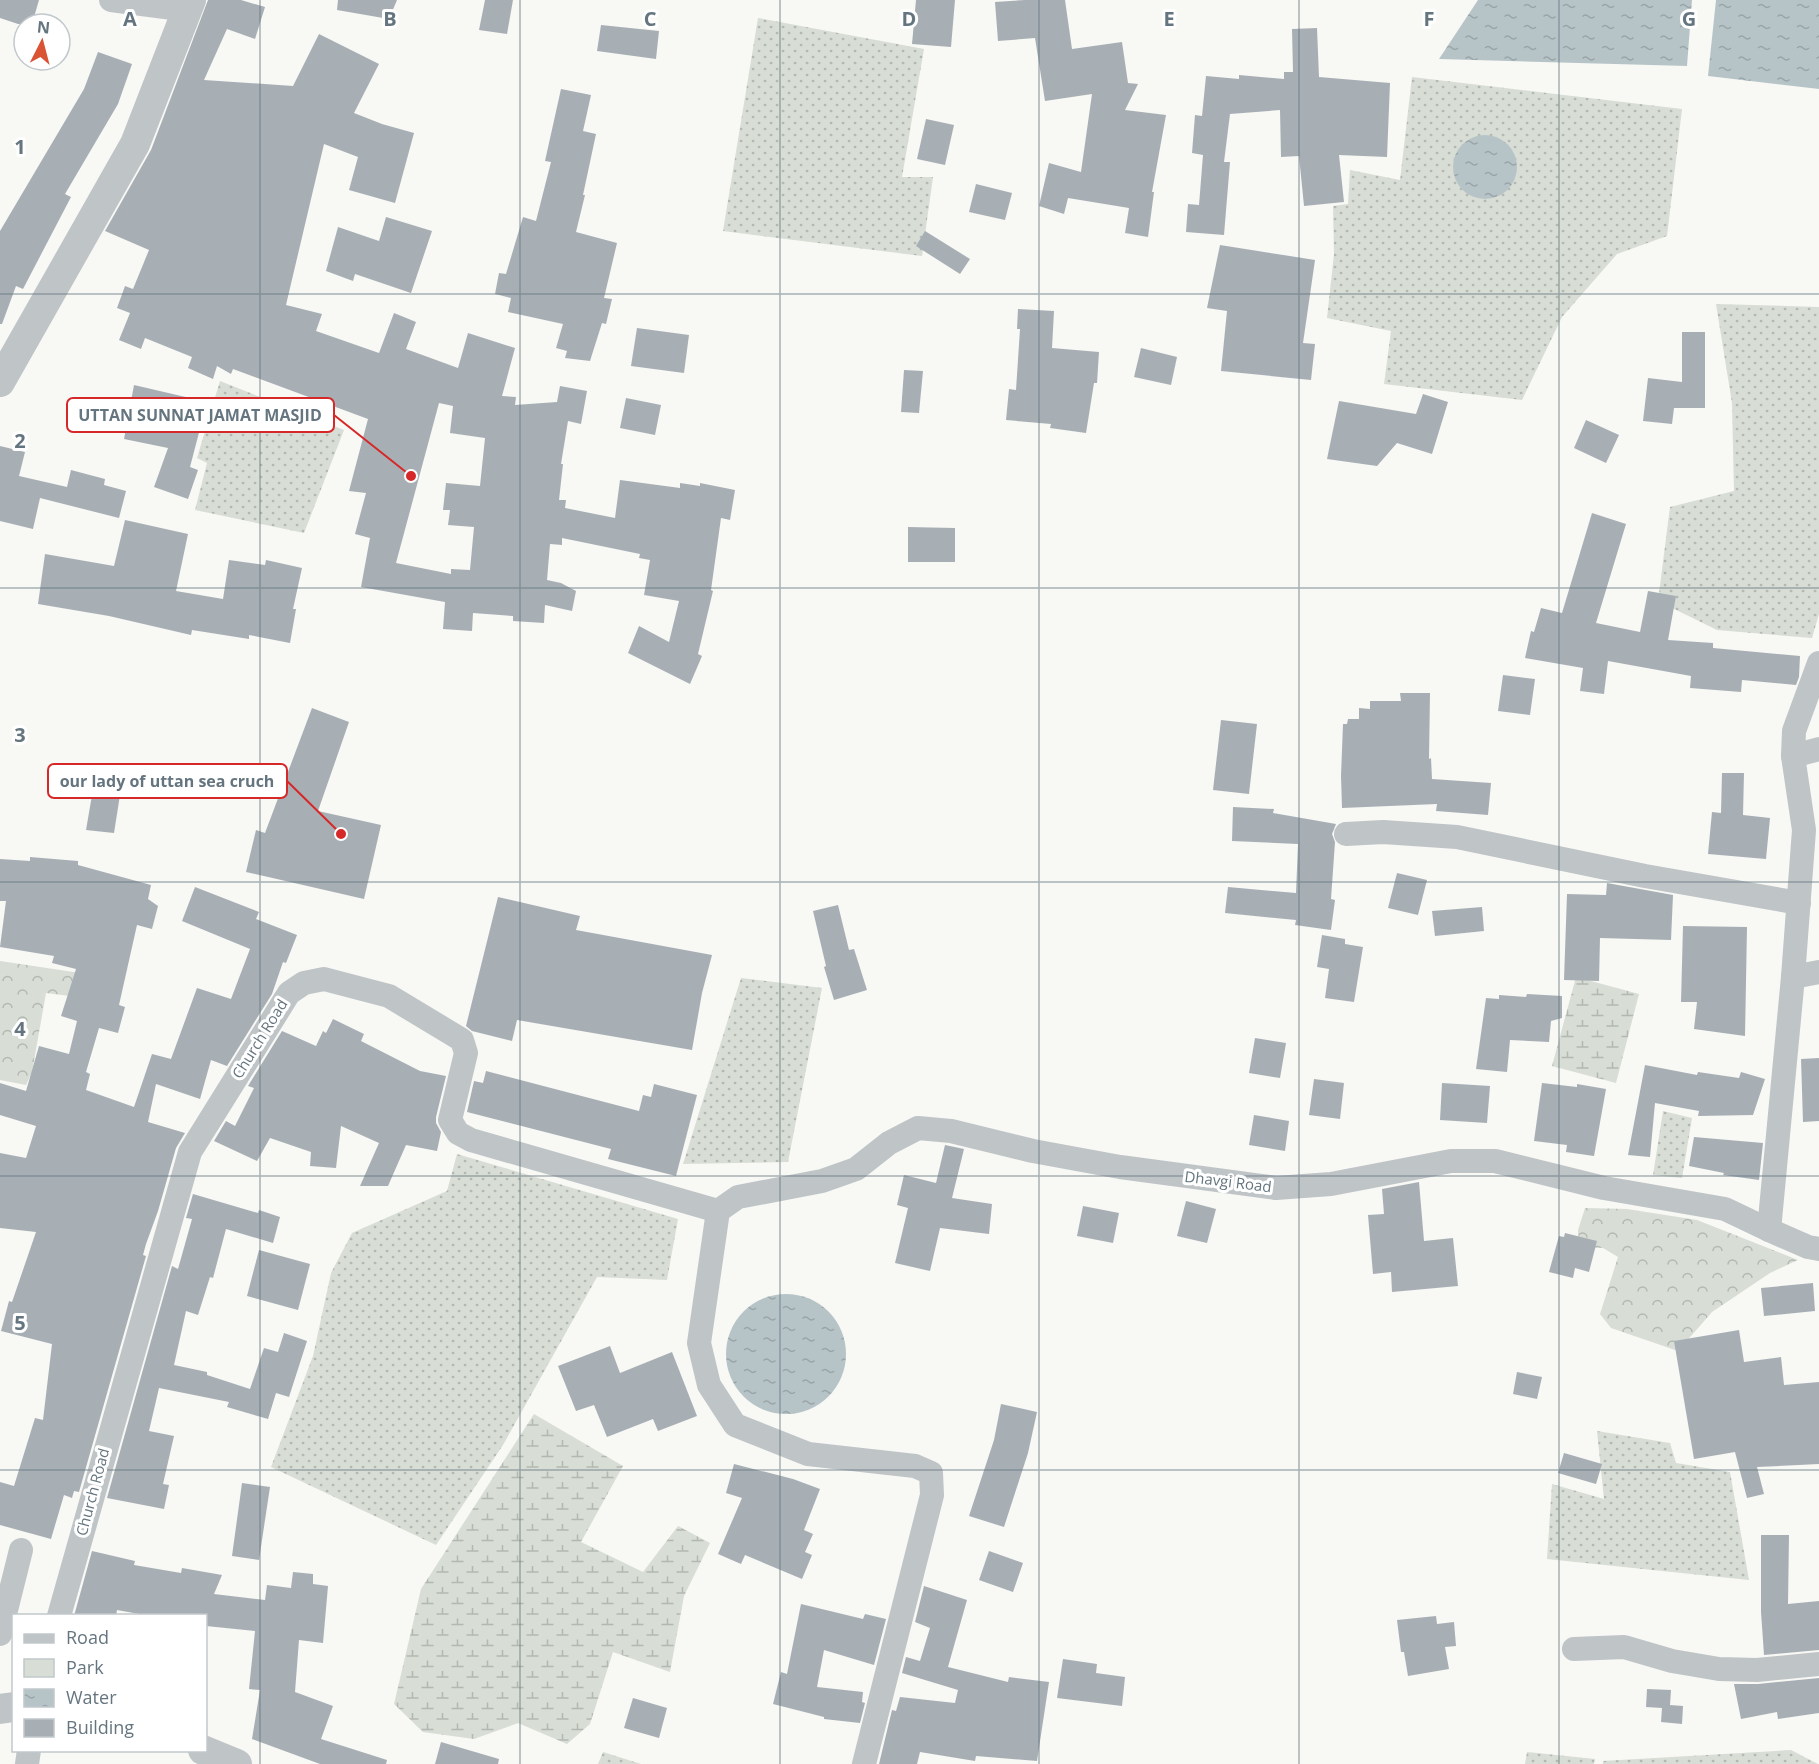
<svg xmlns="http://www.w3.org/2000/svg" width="1819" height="1764" viewBox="0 0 1819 1764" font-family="'Open Sans',sans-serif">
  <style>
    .green { fill: url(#green-dots) }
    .forest { fill: url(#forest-crowns) }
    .wetland { fill: url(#wetland-marsh) }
    .water { fill: url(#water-ripples) }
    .building { fill: #a7afb5; fill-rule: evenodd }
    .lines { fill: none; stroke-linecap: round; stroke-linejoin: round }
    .minor { stroke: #bfc4c7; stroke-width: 24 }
    .tertiary { stroke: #bfc4c7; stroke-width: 30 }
    .grid { fill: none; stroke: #65757f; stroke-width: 1.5; stroke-opacity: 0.55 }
    .labels { text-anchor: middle; stroke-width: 6; stroke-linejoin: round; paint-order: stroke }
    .street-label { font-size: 15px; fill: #65757f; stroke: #fff }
    .grid-label { font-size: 20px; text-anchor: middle; font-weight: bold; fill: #65757f; stroke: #fff; stroke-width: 6; stroke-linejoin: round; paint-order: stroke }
    .leader { fill: none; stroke: #d62828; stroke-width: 2 }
    .callout-dot { fill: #d62828; stroke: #fff; stroke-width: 2 }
    .callout { fill: #fff; stroke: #d62828; stroke-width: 2 }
    .callout-label { font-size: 16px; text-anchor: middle; font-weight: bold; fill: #65757f }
  </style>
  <defs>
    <pattern id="green-dots" width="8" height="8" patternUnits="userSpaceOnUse" patternTransform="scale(1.5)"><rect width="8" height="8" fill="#d8ddd5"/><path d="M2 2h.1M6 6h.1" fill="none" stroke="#b3b8b2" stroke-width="1.8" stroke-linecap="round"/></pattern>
    <pattern id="forest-crowns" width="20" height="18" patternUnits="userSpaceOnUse" patternTransform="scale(1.5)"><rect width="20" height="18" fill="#d8ddd5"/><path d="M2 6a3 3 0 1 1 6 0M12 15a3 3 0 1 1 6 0" fill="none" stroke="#b3b8b2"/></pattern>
    <pattern id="wetland-marsh" width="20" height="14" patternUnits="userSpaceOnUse" patternTransform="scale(1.5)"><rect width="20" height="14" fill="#d8ddd5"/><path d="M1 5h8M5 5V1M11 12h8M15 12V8" fill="none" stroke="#b3b8b2"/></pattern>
    <pattern id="water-ripples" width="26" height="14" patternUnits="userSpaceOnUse" patternTransform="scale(1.5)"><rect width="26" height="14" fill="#b7c4c7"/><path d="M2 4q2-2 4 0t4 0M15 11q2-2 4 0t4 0" fill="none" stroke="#98a4a7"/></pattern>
  </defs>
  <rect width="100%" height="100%" fill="#f8f8f5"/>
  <g class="green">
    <polygon points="758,18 924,49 902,177 933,177 922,256 723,231"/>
    <polygon points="1412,77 1682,109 1667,236 1617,254 1562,317 1522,400 1384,384 1391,331 1327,318 1334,254 1333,206 1348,204 1350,170 1400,180"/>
    <polygon points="1716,304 1819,307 1819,614 1812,638 1717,630 1658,601 1670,507 1734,491 1732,403"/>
    <polygon points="220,381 344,430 304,533 195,510 207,463 197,458"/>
    <polygon points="741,978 822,988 788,1162 683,1164"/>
    <polygon points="1663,1111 1692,1118 1682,1178 1653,1175"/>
    <polygon points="457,1154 678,1219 667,1280 597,1277 503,1445 436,1545 271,1467 313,1356 331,1273 352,1233 447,1191"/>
    <polygon points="1597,1431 1670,1443 1676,1463 1730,1472 1749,1580 1547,1559 1552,1484 1604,1499"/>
    <polygon points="1791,1750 1818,1764 1603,1764 1603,1761"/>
    <polygon points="603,1752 641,1764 598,1764"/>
    <polygon points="1527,1752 1595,1759 1594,1764 1525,1764"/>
  </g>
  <g class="forest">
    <polygon points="0,961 107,977 101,1000 46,993 32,1072 26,1085 0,1080"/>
    <polygon points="1585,1208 1627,1209 1697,1220 1798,1260 1770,1273 1712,1312 1678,1351 1611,1328 1600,1314 1618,1257 1603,1248 1579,1247 1578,1230"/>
  </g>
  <g class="wetland">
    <polygon points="1576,977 1639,994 1616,1083 1552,1066"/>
    <polygon points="534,1414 623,1466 581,1542 643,1572 678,1526 710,1543 684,1596 670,1672 613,1652 590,1724 567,1744 518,1723 474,1739 423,1732 394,1704 421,1589"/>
  </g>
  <g class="water">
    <polygon points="1478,0 1692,0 1687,66 1439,59"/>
    <polygon points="1716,0 1819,0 1819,89 1708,76"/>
    <circle cx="1485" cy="167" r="32"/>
    <circle cx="786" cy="1354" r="60"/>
  </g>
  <g class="building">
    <polygon points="0,0 39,0 32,24 18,24 0,18"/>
    <path d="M 208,0 L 241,0 L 265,7 L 255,39 L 227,29 L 204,80 L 293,86 L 319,34 L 379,64 L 354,113 L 382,124 L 414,133 L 395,203 L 349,190 L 358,157 L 324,144 L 286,305 L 322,314 L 316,331 L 379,353 L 394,313 L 416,322 L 406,349 L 458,368 L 468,333 L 515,348 L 502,396 L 516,397 L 515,405 L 557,402 L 560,386 L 587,391 L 581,424 L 568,421 L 561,464 L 563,464 L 559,500 L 566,500 L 565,508 L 615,518 L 620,480 L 680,488 L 680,483 L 700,486 L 700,483 L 735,490 L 730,520 L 721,518 L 711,590 L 713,591 L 698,654 L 702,656 L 690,684 L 628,653 L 639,626 L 669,642 L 679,601 L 644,595 L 650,560 L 639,558 L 640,554 L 562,538 L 562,545 L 550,544 L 547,580 L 561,583 L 576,591 L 572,611 L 545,605 L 544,623 L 513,621 L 513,616 L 473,613 L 472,631 L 443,629 L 445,602 L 361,587 L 370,538 L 355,534 L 366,493 L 349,491 L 368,419 L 233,369 L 231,374 L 217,366 L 213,379 L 188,368 L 192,357 L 145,338 L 141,349 L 119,340 L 130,313 L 117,308 L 125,286 L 133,289 L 149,250 L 105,231 L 151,150 ZM 439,403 L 453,406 L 450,433 L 485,438 L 480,486 L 446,483 L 443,510 L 450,510 L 448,525 L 474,527 L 470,570 L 451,569 L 451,574 L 396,563 Z"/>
    <polygon points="338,0 397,0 389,19 337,10"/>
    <polygon points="485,0 513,0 507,34 479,30"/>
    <polygon points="916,0 955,0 951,47 912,44"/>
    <polygon points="1025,0 1065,0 1072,49 1122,42 1128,83 1138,84 1125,110 1166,115 1152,192 1154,192 1148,237 1125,233 1129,208 1068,198 1064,214 1039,206 1049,163 1081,172 1092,94 1045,101 1035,38 998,41 995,2"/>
    <polygon points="601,25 659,31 656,59 597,51"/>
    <polygon points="1317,28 1319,77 1390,83 1387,157 1339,155 1344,202 1304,206 1299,156 1281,157 1280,110 1230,114 1224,162 1230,162 1224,235 1186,232 1188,204 1199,205 1203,155 1192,153 1195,115 1202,116 1206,76 1239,79 1239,75 1284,79 1284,72 1293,72 1292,29"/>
    <polygon points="98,52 132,64 118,104 65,194 71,197 23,289 16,286 2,324 0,324 0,231 84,89"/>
    <polygon points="561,89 591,95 583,131 596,134 583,195 585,195 576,232 617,243 604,298 612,299 606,324 602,323 590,361 565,358 567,351 556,348 563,324 508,312 511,298 495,294 499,273 506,274 523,217 536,221 551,162 545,161"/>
    <polygon points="926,119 954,125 945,165 917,159"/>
    <polygon points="976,184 1012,193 1005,220 969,212"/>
    <polygon points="386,217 432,231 411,293 355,274 353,281 326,271 338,227 379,241"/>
    <polygon points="925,231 970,259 960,274 916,246"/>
    <polygon points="1220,245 1315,260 1303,343 1315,344 1311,380 1221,371 1227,311 1207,308"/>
    <polygon points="1018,309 1054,311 1052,348 1099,352 1097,383 1094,383 1086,433 1050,428 1051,424 1006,420 1009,389 1016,390 1020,329 1017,329"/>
    <polygon points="637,328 689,335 684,373 631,366"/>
    <polygon points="1682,332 1705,332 1705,408 1674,408 1672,424 1643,421 1648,378 1682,382"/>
    <polygon points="1141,348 1177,357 1171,385 1134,377"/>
    <polygon points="904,370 923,371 919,413 901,412"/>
    <polygon points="134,385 207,402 190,467 198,470 188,499 154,487 168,448 124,439"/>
    <polygon points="1423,394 1448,402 1432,454 1397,443 1377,466 1327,459 1339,401 1416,414"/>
    <polygon points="626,398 661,405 655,435 620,428"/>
    <polygon points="1586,420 1619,435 1606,463 1574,448"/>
    <polygon points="0,446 25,452 19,476 67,487 71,470 105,479 104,485 126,491 119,518 40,498 33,529 0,521"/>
    <polygon points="1592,513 1626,524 1596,623 1640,632 1648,591 1676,596 1668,640 1713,643 1713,648 1800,656 1799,677 1796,685 1742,680 1741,692 1690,688 1691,676 1608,661 1604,694 1580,691 1583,668 1525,658 1531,631 1534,632 1541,608 1562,613"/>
    <polygon points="125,520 188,534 176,591 223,599 229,560 265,565 266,560 302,568 293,609 296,609 290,643 249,635 249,639 192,630 191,635 109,616 38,604 45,554 114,566"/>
    <polygon points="908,527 955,528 955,562 908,562"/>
    <polygon points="1503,675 1535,679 1530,715 1498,711"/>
    <polygon points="1400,693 1430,693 1429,759 1431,758 1432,779 1491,783 1488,815 1436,811 1437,804 1342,808 1341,776 1343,724 1347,724 1348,719 1359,719 1359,708 1370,709 1370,701 1401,701"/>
    <polygon points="312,708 349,722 318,811 381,825 364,899 246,872 256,830 265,833"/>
    <polygon points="1221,720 1257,724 1249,794 1213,790"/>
    <polygon points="96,772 123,776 114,833 86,830"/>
    <polygon points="1722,773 1744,773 1743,815 1770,818 1766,859 1708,854 1712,812 1721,813"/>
    <polygon points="1233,807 1274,809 1273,813 1336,824 1332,834 1335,842 1331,899 1335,900 1331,930 1295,925 1296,920 1225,913 1228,887 1296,893 1298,844 1232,841"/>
    <polygon points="30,857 78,861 78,865 151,885 148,899 158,906 152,929 137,925 119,1005 125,1007 118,1033 99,1028 86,1072 90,1074 86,1090 134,1107 152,1054 171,1059 197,988 231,999 250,949 182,921 195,887 259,912 256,919 297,935 286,963 283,962 272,994 227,1066 211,1060 200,1099 156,1084 148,1122 185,1133 176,1148 158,1211 146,1244 143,1255 146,1256 79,1492 74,1491 72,1498 64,1495 51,1539 0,1525 0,1482 14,1486 35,1418 43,1420 52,1344 1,1331 9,1301 12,1302 36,1232 0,1228 0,1153 26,1158 36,1126 0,1115 0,1083 26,1091 39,1046 69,1054 77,1021 61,1016 76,969 52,963 54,956 0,947 6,901 0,901 0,859 30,861"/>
    <polygon points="1397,873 1427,880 1418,915 1388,908"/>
    <polygon points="1607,883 1673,895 1671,940 1600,938 1599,981 1564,980 1567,894 1606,895"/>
    <polygon points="498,897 580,916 576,930 712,955 702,993 692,1050 517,1020 512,1041 472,1031 466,1026"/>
    <polygon points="838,905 849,950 854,949 867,990 834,1000 824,967 826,966 813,911"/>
    <polygon points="1482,907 1484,931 1435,936 1432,911"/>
    <polygon points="1683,926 1747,927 1745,1036 1694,1029 1697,1002 1681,1002"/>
    <polygon points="1322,935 1345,939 1345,944 1363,947 1354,1002 1325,998 1329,969 1317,967"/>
    <polygon points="1527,994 1562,996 1562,1018 1551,1021 1549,1042 1510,1040 1507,1072 1476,1069 1486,998 1499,999 1499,995 1526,997"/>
    <polygon points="333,1019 364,1034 361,1041 420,1071 446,1076 436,1117 436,1123 441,1132 437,1151 406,1145 388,1186 360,1186 379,1143 341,1126 336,1168 310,1166 311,1152 270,1138 257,1161 214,1141 226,1121 235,1126 254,1088 248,1086 282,1031 316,1046 323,1031 326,1033"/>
    <polygon points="1255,1038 1286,1043 1280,1078 1249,1073"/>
    <polygon points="1819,1058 1819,1121 1803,1122 1801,1059"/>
    <polygon points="1645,1065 1697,1075 1698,1072 1739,1078 1741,1072 1765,1079 1753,1115 1698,1116 1699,1111 1655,1103 1650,1157 1628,1155"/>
    <polygon points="486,1071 639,1111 643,1095 651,1097 654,1084 697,1095 676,1176 608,1159 611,1149 467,1112 474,1081 483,1083"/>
    <polygon points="1314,1079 1344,1083 1340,1119 1309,1115"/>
    <polygon points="1442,1083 1490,1086 1487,1123 1440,1120"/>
    <polygon points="1542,1083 1577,1087 1577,1084 1606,1089 1594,1156 1566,1152 1567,1145 1534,1141"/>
    <polygon points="1254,1115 1289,1121 1285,1151 1249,1145"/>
    <polygon points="1694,1137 1763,1143 1759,1180 1723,1175 1724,1173 1689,1166"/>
    <polygon points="945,1145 964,1149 952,1198 992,1204 989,1234 940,1228 930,1271 895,1263 908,1208 897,1205 904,1175 936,1183"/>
    <polygon points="1419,1182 1424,1241 1453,1238 1458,1286 1392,1292 1391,1272 1373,1274 1368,1215 1384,1214 1382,1189"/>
    <polygon points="193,1194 258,1213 259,1210 280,1217 273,1243 226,1229 213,1278 210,1277 198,1315 186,1311 174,1365 207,1372 207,1375 250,1389 264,1348 278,1352 284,1333 307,1341 289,1397 276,1393 268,1419 227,1407 229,1402 159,1388 149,1431 174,1436 163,1484 169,1485 164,1509 107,1498 172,1266 178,1269 192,1219 186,1218"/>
    <polygon points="1186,1201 1216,1209 1207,1243 1177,1236"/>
    <polygon points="1083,1206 1119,1213 1113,1243 1077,1236"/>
    <polygon points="1565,1233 1597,1241 1589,1272 1575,1268 1573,1278 1549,1272 1559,1236 1564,1237"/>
    <polygon points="259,1250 310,1264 298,1310 247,1296"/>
    <polygon points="1813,1283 1815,1311 1764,1316 1761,1288"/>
    <polygon points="1739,1330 1744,1362 1781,1357 1784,1385 1819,1382 1819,1464 1757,1467 1764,1494 1747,1498 1735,1452 1694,1459 1674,1341"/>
    <polygon points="610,1346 620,1373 672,1352 697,1416 658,1431 653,1419 607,1437 594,1405 576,1411 558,1366"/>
    <polygon points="1517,1372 1542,1377 1537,1399 1513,1394"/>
    <polygon points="1001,1404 1037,1412 1028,1453 1004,1527 969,1516 994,1440"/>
    <polygon points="1564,1453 1602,1464 1596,1484 1558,1473"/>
    <polygon points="734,1464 793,1479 820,1489 804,1530 813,1534 805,1552 812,1555 802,1579 745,1555 741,1564 718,1554 742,1498 726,1493"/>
    <polygon points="242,1483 270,1487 259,1560 232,1556"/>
    <polygon points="1761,1535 1789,1535 1788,1604 1819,1601 1819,1650 1764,1655 1761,1612"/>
    <polygon points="92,1551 135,1561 134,1565 181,1573 182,1568 222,1575 214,1594 265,1600 267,1585 291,1588 293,1572 313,1574 313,1584 328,1586 323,1643 299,1640 295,1692 333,1706 321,1739 387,1760 386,1764 320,1764 252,1739 260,1690 249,1689 255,1631 206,1626 206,1616 150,1616 117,1610 116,1616 74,1616"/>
    <polygon points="989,1551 1023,1563 1013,1592 979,1580"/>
    <polygon points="924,1586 967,1600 948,1667 1008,1682 1009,1677 1049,1682 1037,1761 976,1756 975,1761 920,1752 917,1764 879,1764 892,1710 896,1711 900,1697 955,1703 958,1690 902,1673 906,1657 920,1661 930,1628 915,1622"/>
    <polygon points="801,1604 863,1619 865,1614 886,1619 874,1665 824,1650 817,1687 863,1692 862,1702 865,1703 860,1723 824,1719 824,1717 773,1704 781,1672 787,1674"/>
    <polygon points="1436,1616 1437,1624 1454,1622 1456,1646 1445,1647 1449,1669 1408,1676 1404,1652 1401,1652 1397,1620"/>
    <polygon points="1063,1659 1097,1664 1096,1673 1125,1677 1122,1706 1057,1698"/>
    <polygon points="1819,1678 1819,1713 1778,1719 1777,1712 1741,1719 1734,1684 1758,1684"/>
    <polygon points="1647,1689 1671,1690 1670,1705 1683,1706 1682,1724 1661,1722 1662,1708 1646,1707"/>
    <polygon points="633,1698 667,1708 659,1738 624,1728"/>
    <polygon points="441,1742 499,1759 498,1764 435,1764"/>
  </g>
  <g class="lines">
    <g class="minor">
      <polyline points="111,0 188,10"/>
      <polyline points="1793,756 1819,749"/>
      <polyline points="1346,834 1383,832 1457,837 1645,876 1799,903"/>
      <polyline points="1793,977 1819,972"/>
      <polyline points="718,1211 738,1197 822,1181 856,1169 889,1143 918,1128 951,1131 1033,1151 1120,1167 1276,1188 1331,1184 1451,1161 1495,1161 1604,1188 1725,1209 1769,1230 1808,1247 1819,1249"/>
      <polyline points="718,1211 699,1343 709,1385 735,1425 808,1454 915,1466 931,1473 932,1495 864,1764"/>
      <polyline points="1769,1230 1793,977 1804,830 1793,756 1794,731 1819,663"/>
      <polyline points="59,1616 190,1152 289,993 304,983 324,979 389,996 462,1040 466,1053 450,1120 458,1133 471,1140 718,1211"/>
      <polyline points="0,1634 21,1550"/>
      <polyline points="1574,1649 1624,1647 1672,1661 1719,1669 1757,1670 1819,1664"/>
      <polyline points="27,1764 29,1750"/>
    </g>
    <g class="tertiary">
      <polyline points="0,382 135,144 191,0"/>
      <polyline points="0,1709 14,1707"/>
      <polyline points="203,1750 237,1764"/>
    </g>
  </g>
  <path class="grid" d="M 260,0 L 260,1764M 520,0 L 520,1764M 780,0 L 780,1764M 1039,0 L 1039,1764M 1299,0 L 1299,1764M 1559,0 L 1559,1764M 0,294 L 1819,294M 0,588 L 1819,588M 0,882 L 1819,882M 0,1176 L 1819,1176M 0,1470 L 1819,1470"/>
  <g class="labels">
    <g class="street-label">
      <text transform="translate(260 1039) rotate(-58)" y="5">Church Road</text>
      <text transform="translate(1228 1182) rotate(7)" y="5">Dhavgi Road</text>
      <text transform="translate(93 1492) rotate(-75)" y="5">Church Road</text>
    </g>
  </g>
  <g class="grid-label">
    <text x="130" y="26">A</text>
    <text x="390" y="26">B</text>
    <text x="650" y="26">C</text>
    <text x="909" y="26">D</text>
    <text x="1169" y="26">E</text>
    <text x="1429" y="26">F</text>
    <text x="1689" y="26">G</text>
    <text x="20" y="154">1</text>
    <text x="20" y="448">2</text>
    <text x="20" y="742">3</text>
    <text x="20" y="1036">4</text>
    <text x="20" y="1330">5</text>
  </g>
  <path class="leader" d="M411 476L334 415M341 834L287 781"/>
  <g class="callout-dot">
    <circle cx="411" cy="476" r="6"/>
    <circle cx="341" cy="834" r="6"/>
  </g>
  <g class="callout">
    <rect x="67" y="398" width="267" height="34" rx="6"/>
    <rect x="48" y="764" width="239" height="34" rx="6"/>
  </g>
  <g class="callout-label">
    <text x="200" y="421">UTTAN SUNNAT JAMAT MASJID</text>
    <text x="167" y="787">our lady of uttan sea cruch</text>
  </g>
  <rect x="12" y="1614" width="195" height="138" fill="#ffffff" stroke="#c1c8cc" stroke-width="1.5"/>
  <rect x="24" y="1634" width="30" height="9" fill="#bfc4c7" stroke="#c1c8cc" stroke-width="1.5"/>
  <text x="66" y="1644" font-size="18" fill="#65757f">Road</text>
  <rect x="24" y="1659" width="30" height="18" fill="#d8ddd5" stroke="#c1c8cc" stroke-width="1.5"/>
  <text x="66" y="1674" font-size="18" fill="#65757f">Park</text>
  <rect x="24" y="1689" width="30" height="18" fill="url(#water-ripples)" stroke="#c1c8cc" stroke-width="1.5"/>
  <text x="66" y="1704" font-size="18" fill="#65757f">Water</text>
  <rect x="24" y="1719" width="30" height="18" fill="#a7afb5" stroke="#c1c8cc" stroke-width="1.5"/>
  <text x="66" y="1734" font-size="18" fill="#65757f">Building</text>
  <g transform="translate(42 42) rotate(6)"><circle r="28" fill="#ffffff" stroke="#c1c8cc" stroke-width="1.5"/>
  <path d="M0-4.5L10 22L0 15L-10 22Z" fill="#d95334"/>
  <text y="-9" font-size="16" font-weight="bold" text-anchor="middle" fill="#65757f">N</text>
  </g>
</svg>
